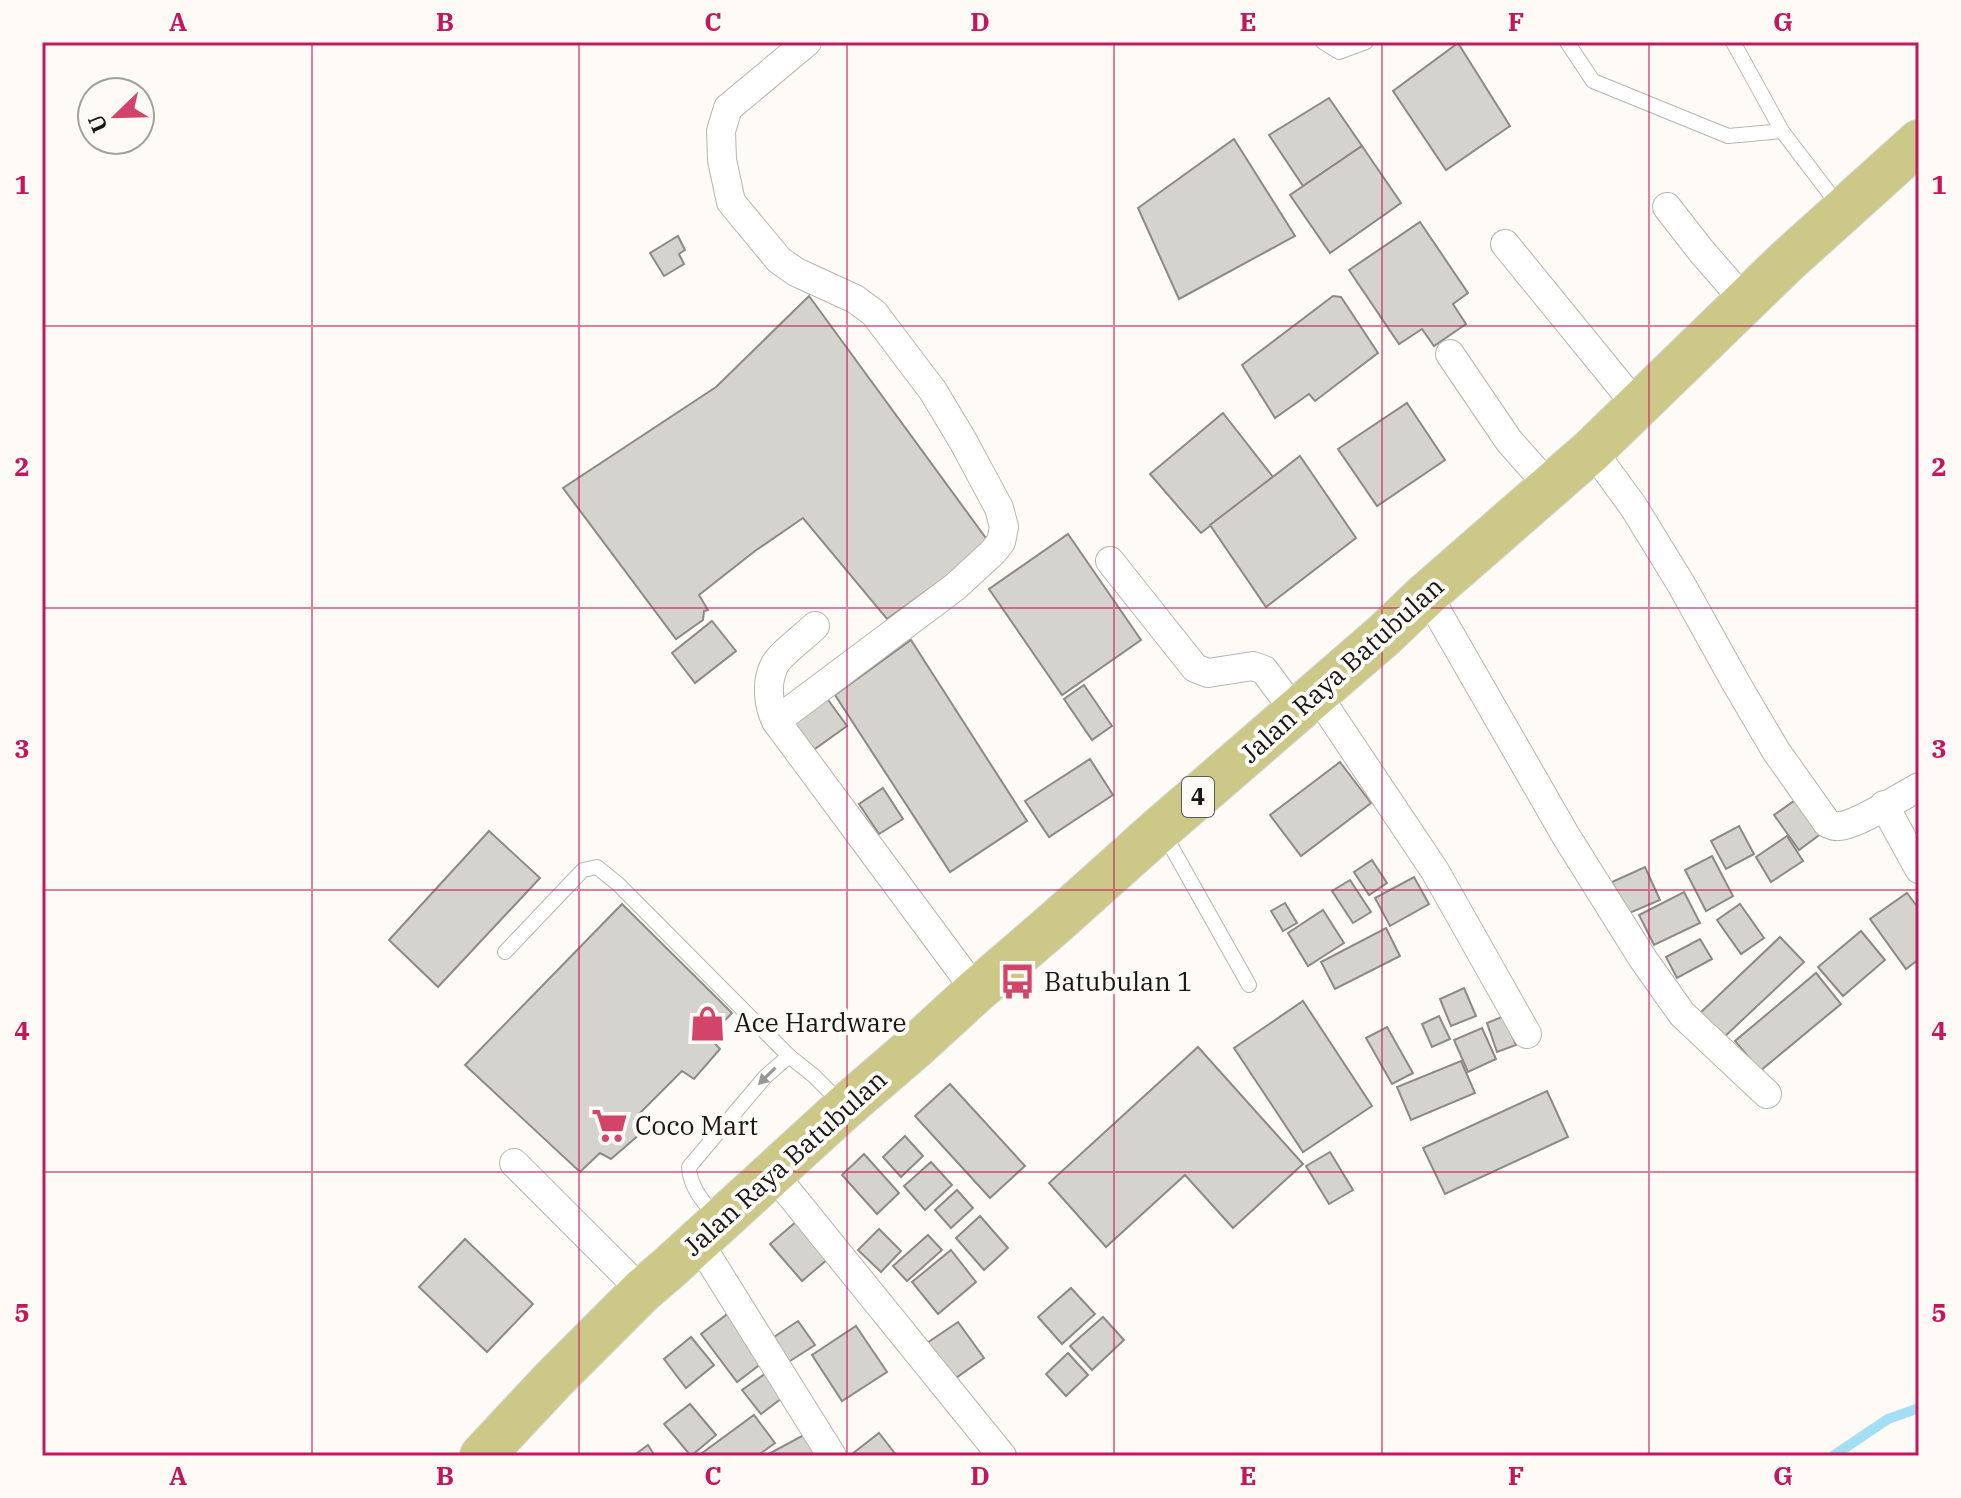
<svg xmlns="http://www.w3.org/2000/svg" width="1961" height="1498" viewBox="0 0 1961 1498" font-family="'IBM Plex Serif',serif">
  <style>
    .lines { fill: none; stroke-linecap: round; stroke-linejoin: round }
    .stream { stroke: #a3def3; stroke-width: 10 }
    .building { fill: #d5d3ce; stroke: #8d8a86; stroke-width: 2 }
    .service-casing { stroke: #b6b4b0; stroke-width: 16 }
    .minor-casing { stroke: #b6b4b0; stroke-width: 30 }
    .trunk-casing { stroke: #d5d5d5; stroke-width: 46 }
    .service { stroke: #fff; stroke-width: 14 }
    .minor { stroke: #fff; stroke-width: 28 }
    .trunk { stroke: #ccc888; stroke-width: 44 }
    .oneway { fill: #979796 }
    .grid { fill: none; stroke: #c2185b; stroke-width: 2; stroke-opacity: 0.55 }
    .labels { text-anchor: middle; stroke-width: 8; stroke-linejoin: round; paint-order: stroke }
    .shield { fill: #fefbf7; stroke: #5d5b59; stroke-width: 2 }
    .shield-label { font-size: 24px; font-weight: bold; fill: #181715 }
    .street-label { font-size: 26px; fill: #181715; stroke: #fefbf7 }
    .poi-label { font-size: 26px; fill: #181715; stroke: #fefbf7; text-anchor: start }
    .neatline { fill: none; stroke: #c2185b; stroke-width: 3 }
    .grid-label { font-size: 26px; text-anchor: middle; font-weight: bold; fill: #c2185b }
  </style>
  <rect width="100%" height="100%" fill="#fefbf7"/>
  <g class="lines">
    <polyline class="stream" points="1833,1456 1888,1419 1919,1408"/>
  </g>
  <g class="building">
    <polygon points="1458,43 1510,126 1446,170 1393,91"/>
    <polygon points="1329,98 1362,146 1303,186 1269,135"/>
    <polygon points="1234,139 1295,236 1179,299 1138,208"/>
    <polygon points="1362,146 1401,203 1330,253 1290,195"/>
    <polygon points="1420,222 1468,293 1453,304 1466,324 1434,346 1422,329 1399,344 1349,270"/>
    <polygon points="678,236 685,250 679,254 684,264 664,276 650,253"/>
    <polygon points="809,296 991,545 887,619 803,518 755,551 699,595 708,610 704,611 703,620 676,639 563,488 716,387"/>
    <polygon points="1333,296 1341,297 1378,353 1315,401 1309,394 1275,418 1242,365"/>
    <polygon points="1407,403 1445,460 1377,506 1338,449"/>
    <polygon points="1223,413 1273,477 1201,533 1150,474"/>
    <polygon points="1300,456 1356,538 1266,607 1210,525"/>
    <polygon points="1068,534 1141,640 1062,695 989,589"/>
    <polygon points="712,621 736,651 695,683 672,653"/>
    <polygon points="911,640 1027,821 950,872 835,695"/>
    <polygon points="1084,685 1112,726 1092,740 1064,699"/>
    <polygon points="826,697 847,726 812,751 791,721"/>
    <polygon points="1090,759 1113,795 1049,837 1025,801"/>
    <polygon points="1340,762 1371,803 1301,856 1270,815"/>
    <polygon points="883,788 903,819 879,834 859,804"/>
    <polygon points="1801,796 1826,830 1799,850 1774,815"/>
    <polygon points="1739,826 1754,854 1726,869 1711,841"/>
    <polygon points="489,831 540,878 438,987 389,940"/>
    <polygon points="1787,836 1803,861 1771,882 1756,857"/>
    <polygon points="1712,856 1733,896 1706,911 1685,870"/>
    <polygon points="1372,860 1387,883 1369,895 1354,872"/>
    <polygon points="1645,867 1660,900 1627,914 1612,882"/>
    <polygon points="1414,877 1429,904 1390,926 1375,898"/>
    <polygon points="1350,880 1371,912 1353,923 1332,891"/>
    <polygon points="1684,892 1700,923 1654,945 1639,915"/>
    <polygon points="1907,893 1919,909 1919,959 1906,969 1870,919"/>
    <polygon points="1285,903 1297,923 1283,931 1271,911"/>
    <polygon points="622,904 732,1013 709,1037 720,1049 694,1079 682,1071 634,1119 640,1134 611,1159 600,1153 580,1172 465,1065"/>
    <polygon points="1740,904 1764,938 1741,954 1717,920"/>
    <polygon points="1323,910 1344,943 1308,966 1288,933"/>
    <polygon points="1386,928 1400,956 1335,989 1321,962"/>
    <polygon points="1861,931 1885,960 1843,996 1818,967"/>
    <polygon points="1780,937 1804,962 1722,1039 1699,1014"/>
    <polygon points="1700,939 1712,959 1677,978 1666,957"/>
    <polygon points="1816,973 1841,1004 1760,1071 1735,1041"/>
    <polygon points="1464,988 1476,1016 1451,1026 1440,999"/>
    <polygon points="1303,1001 1372,1106 1303,1152 1234,1048"/>
    <polygon points="1439,1016 1450,1039 1432,1047 1422,1024"/>
    <polygon points="1504,1016 1516,1045 1497,1052 1487,1023"/>
    <polygon points="1387,1027 1413,1073 1392,1084 1366,1038"/>
    <polygon points="1482,1028 1496,1059 1468,1072 1454,1040"/>
    <polygon points="1198,1047 1303,1164 1233,1228 1185,1175 1106,1247 1049,1183"/>
    <polygon points="1461,1061 1475,1093 1411,1120 1397,1087"/>
    <polygon points="950,1084 1025,1166 990,1198 915,1116"/>
    <polygon points="1547,1091 1568,1137 1445,1194 1423,1148"/>
    <polygon points="905,1136 923,1156 901,1177 883,1157"/>
    <polygon points="1330,1152 1353,1190 1329,1204 1306,1166"/>
    <polygon points="864,1154 899,1193 877,1214 842,1175"/>
    <polygon points="931,1162 952,1185 925,1210 904,1186"/>
    <polygon points="957,1190 973,1208 951,1228 935,1210"/>
    <polygon points="804,1215 835,1253 802,1281 770,1244"/>
    <polygon points="980,1216 1008,1248 984,1270 956,1238"/>
    <polygon points="879,1229 901,1251 881,1272 858,1250"/>
    <polygon points="928,1235 942,1250 907,1281 893,1266"/>
    <polygon points="465,1239 533,1304 487,1352 419,1287"/>
    <polygon points="951,1250 976,1282 938,1314 912,1282"/>
    <polygon points="1071,1288 1095,1314 1062,1344 1038,1317"/>
    <polygon points="730,1312 766,1360 737,1382 701,1334"/>
    <polygon points="1103,1317 1124,1340 1092,1370 1070,1346"/>
    <polygon points="798,1321 815,1345 787,1363 771,1339"/>
    <polygon points="958,1322 984,1358 953,1380 927,1343"/>
    <polygon points="856,1326 887,1372 842,1401 812,1355"/>
    <polygon points="691,1337 714,1365 686,1388 664,1359"/>
    <polygon points="1068,1353 1088,1375 1066,1396 1046,1374"/>
    <polygon points="769,1371 786,1395 761,1414 742,1390"/>
    <polygon points="690,1404 716,1435 691,1456 664,1424"/>
    <polygon points="754,1415 775,1443 757,1456 698,1456"/>
    <polygon points="811,1431 824,1456 765,1456"/>
    <polygon points="879,1433 897,1456 853,1456 852,1454"/>
    <polygon points="648,1445 655,1456 633,1456"/>
  </g>
  <g class="lines">
    <defs>
      <g id="service">
        <polyline points="1323,42 1339,52 1366,42"/>
        <polyline points="1567,42 1593,81 1728,136 1782,131"/>
        <polyline points="1733,42 1782,131 1839,206"/>
        <polyline points="1163,832 1249,985"/>
        <polyline points="505,952 583,870 597,867 618,884 789,1056"/>
        <path d="M 718,1220 C 705,1203 690,1189 689,1167 L 765,1077 L 789,1056 L 814,1076 L 842,1104"/>
      </g>
      <g id="minor">
        <polyline points="1667,207 1702,252 1745,301"/>
        <polyline points="1505,244 1637,406"/>
        <polyline points="1450,354 1509,441 1549,486"/>
        <path d="M 1592,450 L 1633,506 L 1681,584 L 1736,683 L 1776,751 L 1827,823 C 1831,825 1834,827 1839,826 C 1855,826 1902,796 1919,787"/>
        <polyline points="1110,561 1195,668 1208,673 1253,666 1264,670 1296,713"/>
        <polyline points="1427,594 1566,836 1643,959 1682,1014 1767,1094"/>
        <path d="M 815,626 C 806,635 778,656 774,666 C 766,683 768,705 776,721 L 976,991"/>
        <polyline points="1316,693 1435,871 1527,1034"/>
        <polyline points="776,721 955,587 993,552 1001,542 1004,527 999,508 985,482 963,441 933,391 874,313 855,299 796,272 779,260 731,202 722,160 721,131 728,108 807,42"/>
        <polyline points="1884,805 1919,869"/>
        <polyline points="514,1163 642,1291"/>
        <polyline points="772,1172 1002,1456"/>
        <polyline points="698,1241 832,1456"/>
      </g>
      <polyline id="trunk" points="482,1456 553,1380 642,1291 670,1267 845,1107 917,1045 976,991 1056,922 1161,828 1383,636 1427,594 1592,450 1787,261 1919,142"/>
    </defs>
    <use href="#service" class="service-casing"/>
    <use href="#minor" class="minor-casing"/>
    <use href="#trunk" class="trunk-casing"/>
    <use href="#service" class="service"/>
    <use href="#minor" class="minor"/>
    <use href="#trunk" class="trunk"/>
  </g>
  <defs><path id="oneway-solid" d="M-6-.8H1V-3.2L6.5 0L1 3.2V.8H-6Z" transform="scale(2)"/></defs>
  <use class="oneway" href="#oneway-solid" transform="translate(767 1076) rotate(135)"/>
  <path class="grid" d="M 312,42 L 312,1456M 579,42 L 579,1456M 847,42 L 847,1456M 1114,42 L 1114,1456M 1382,42 L 1382,1456M 1649,42 L 1649,1456M 42,326 L 1919,326M 42,608 L 1919,608M 42,890 L 1919,890M 42,1172 L 1919,1172"/>
  <defs>
    <symbol id="bus-bare" viewBox="-9 -9 18 18"><path d="M-5-6H5V4H4V6H2V4H-2V6H-4V4H-5ZM-3.5-4V0h7V-4ZM-3.5 1.2v1.5H-2V1.2ZM2 1.2v1.5H3.5V1.2Z" fill="#d3446a" stroke="#fefbf7" stroke-width="2.5" paint-order="stroke"/></symbol>
    <symbol id="shop-bare" viewBox="-9 -9 18 18"><path d="M-5-2.5h2.3a2.7 3.5 0 0 1 5.4 0H5L5.5 6h-11ZM-1.5-2.5h3a1.5 2.3 0 0 0-3 0Z" fill="#d3446a" stroke="#fefbf7" stroke-width="2.5" paint-order="stroke"/></symbol>
    <symbol id="supermarket-bare" viewBox="-9 -9 18 18"><path d="M-6-5.5h2.5l.6 2H6L4.5 2H-2.5L-4.4-4H-6ZM-1.5 3.2a1.3 1.3 0 1 0 .1 0ZM3 3.2a1.3 1.3 0 1 0 .1 0Z" fill="#d3446a" stroke="#fefbf7" stroke-width="2.5" paint-order="stroke"/></symbol>
  </defs>
  <g fill-rule="evenodd">
    <use href="#bus-bare" x="992" y="956" width="51" height="51"/>
    <use href="#shop-bare" x="682" y="998" width="51" height="51"/>
    <use href="#supermarket-bare" x="584" y="1100" width="51" height="51"/>
  </g>
  <g class="labels">
    <rect class="shield" x="1182" y="777" width="32" height="40" rx="6"/>
    <g class="shield-label">
      <text x="1198" y="805">4</text>
    </g>
    <g class="street-label">
      <text transform="translate(1342 670) rotate(-42)" y="9">Jalan Raya Batubulan</text>
      <text transform="translate(785 1163) rotate(-42)" y="9">Jalan Raya Batubulan</text>
    </g>
    <g class="poi-label">
      <text x="1044" y="991">Batubulan 1</text>
      <text x="734" y="1032">Ace Hardware</text>
      <text x="635" y="1135">Coco Mart</text>
    </g>
  </g>
  <rect width="1961" height="1498" fill="none" stroke="#fefbf7" stroke-width="88"/>
  <g transform="translate(116 116) rotate(247)"><circle r="38" fill="#fefbf7" stroke="#a2a09d" stroke-width="2"/>
  <path d="M0-6L14 30L0 20L-14 30Z" fill="#d3446a"/>
  <text y="-12" font-size="22" font-weight="bold" text-anchor="middle" fill="#181715">U</text>
  </g>
  <rect x="44" y="44" width="1873" height="1410" class="neatline"/>
  <g class="grid-label">
    <text x="178" y="31">A</text>
    <text x="445" y="31">B</text>
    <text x="713" y="31">C</text>
    <text x="980" y="31">D</text>
    <text x="1248" y="31">E</text>
    <text x="1516" y="31">F</text>
    <text x="1783" y="31">G</text>
    <text x="22" y="194">1</text>
    <text x="1939" y="194">1</text>
    <text x="22" y="476">2</text>
    <text x="1939" y="476">2</text>
    <text x="22" y="758">3</text>
    <text x="1939" y="758">3</text>
    <text x="22" y="1040">4</text>
    <text x="1939" y="1040">4</text>
    <text x="22" y="1322">5</text>
    <text x="1939" y="1322">5</text>
    <text x="178" y="1485">A</text>
    <text x="445" y="1485">B</text>
    <text x="713" y="1485">C</text>
    <text x="980" y="1485">D</text>
    <text x="1248" y="1485">E</text>
    <text x="1516" y="1485">F</text>
    <text x="1783" y="1485">G</text>
  </g>
</svg>
